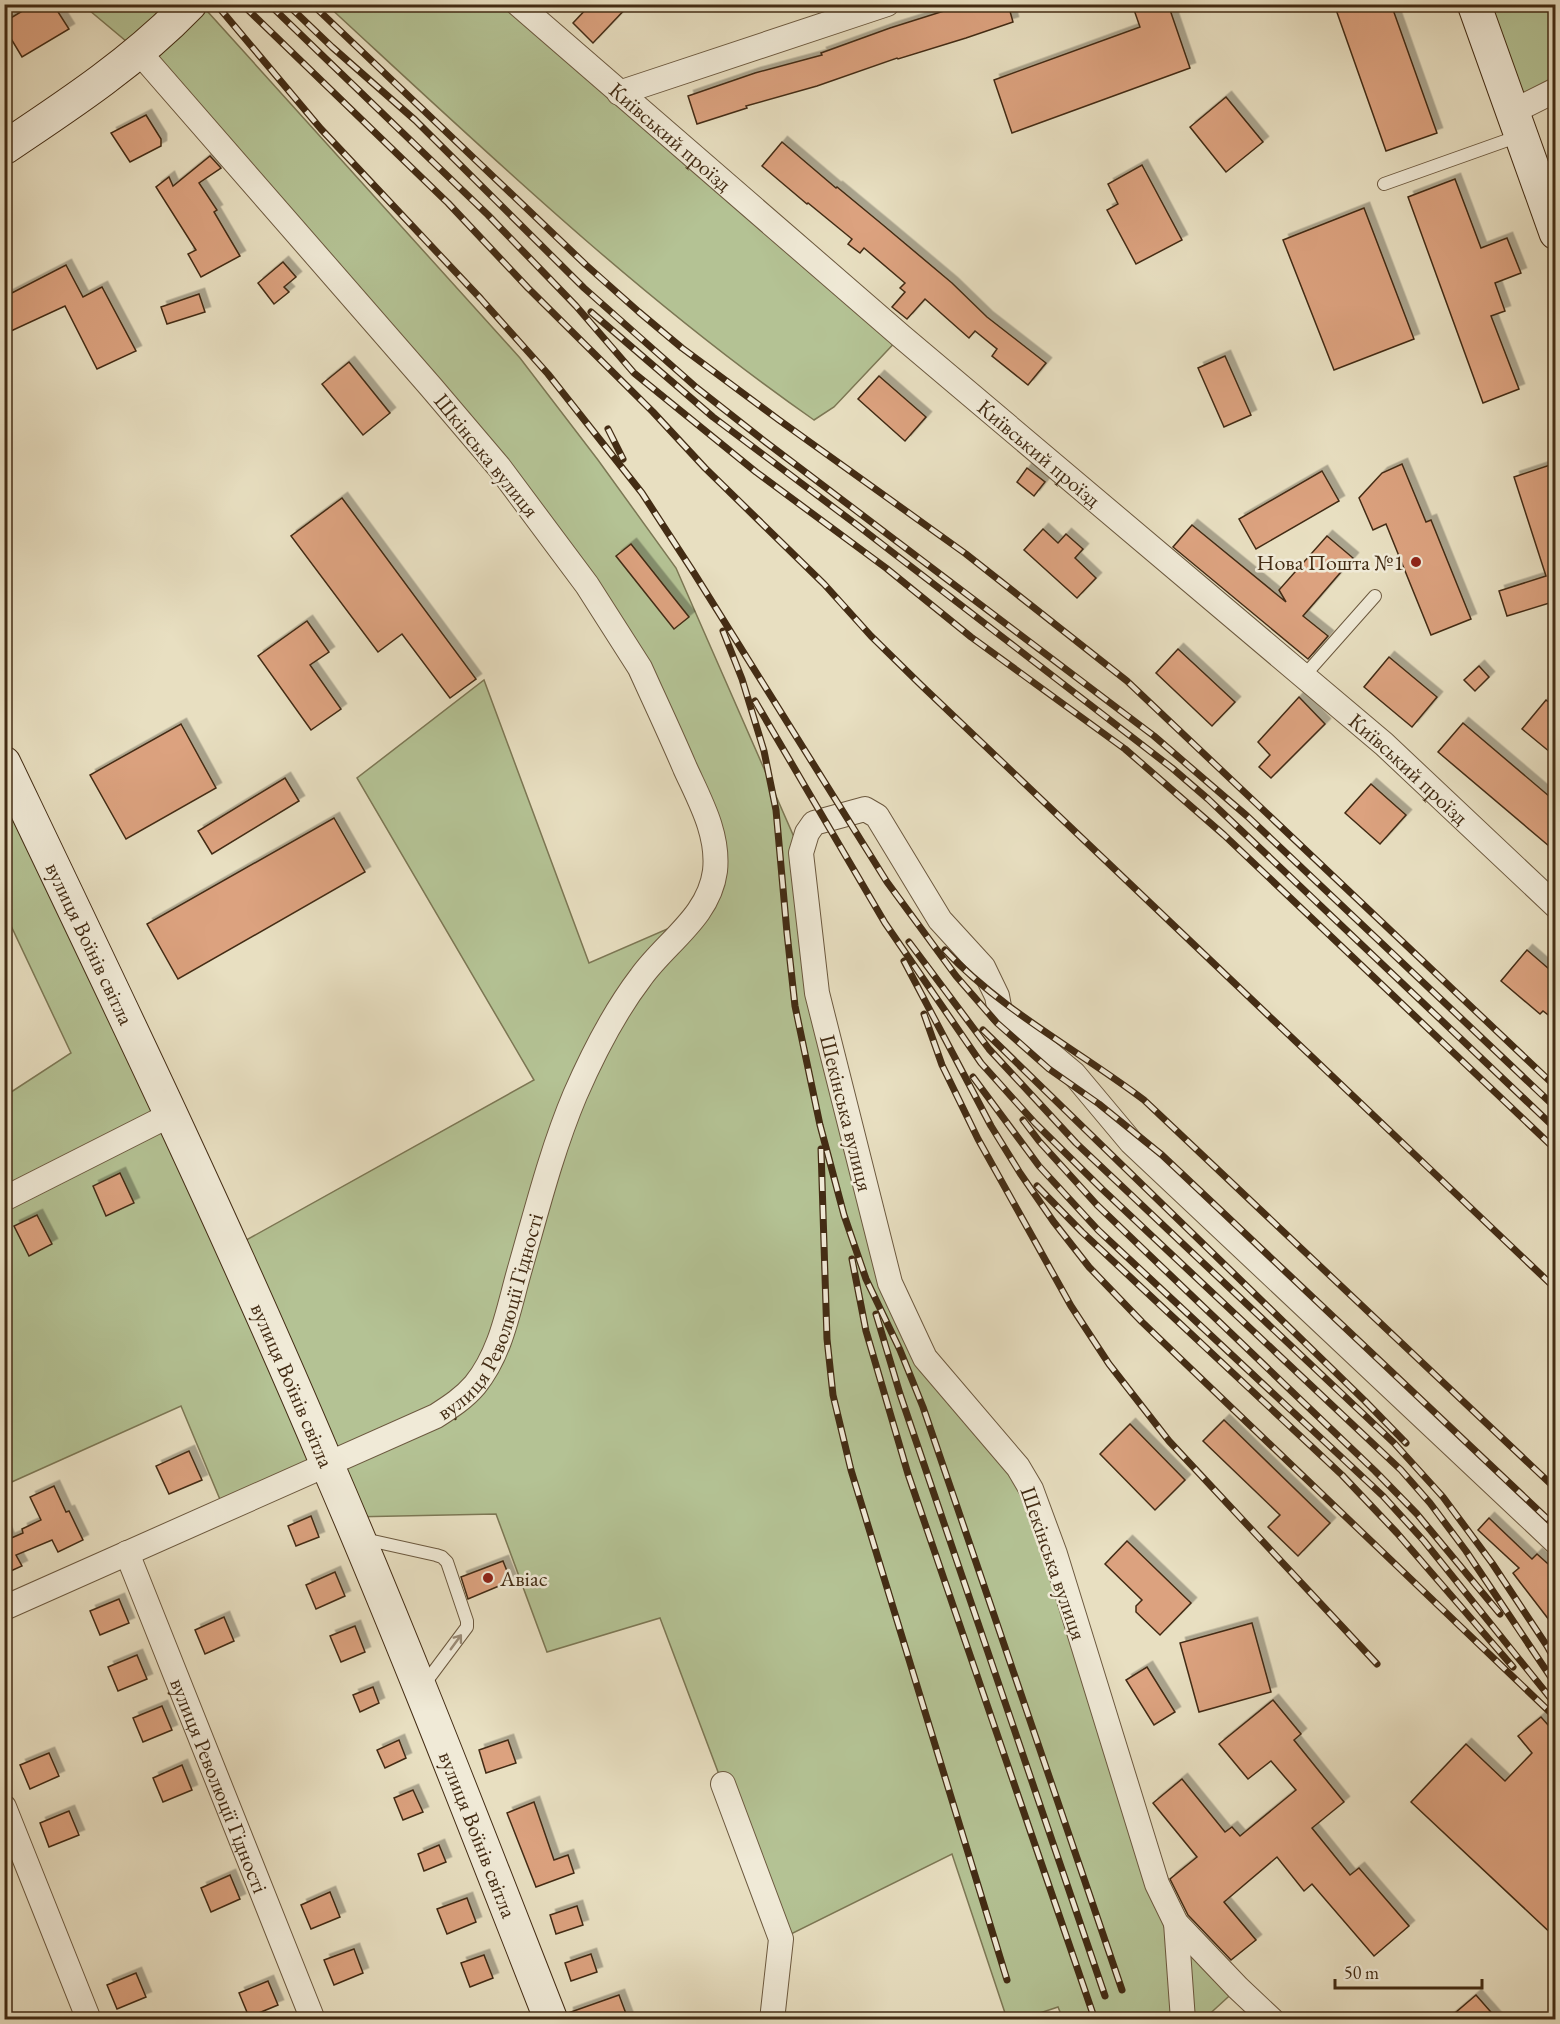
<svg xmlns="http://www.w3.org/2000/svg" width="1560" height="2024" viewBox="0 0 1560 2024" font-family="'EB Garamond',serif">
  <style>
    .green { fill: #b4c294; stroke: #7c7754; stroke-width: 1.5 }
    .building { fill: #dca27f; stroke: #432c14; stroke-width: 1.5; filter: url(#shadow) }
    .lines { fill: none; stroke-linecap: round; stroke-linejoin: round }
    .lane-casing { stroke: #6c593f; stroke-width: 14 }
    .street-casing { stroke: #6c593f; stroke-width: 26 }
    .secondary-casing { stroke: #432c14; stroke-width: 35 }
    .lane { stroke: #f0ead7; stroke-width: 12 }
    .street { stroke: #f0ead7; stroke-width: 24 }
    .secondary { stroke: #f0ead7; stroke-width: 33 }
    .rail-casing { stroke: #432c14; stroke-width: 7 }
    .rail { stroke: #f0ead7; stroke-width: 4.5; stroke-dasharray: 14; stroke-linecap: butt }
    .oneway { stroke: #9a8b76 }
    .poi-dot { fill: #8f2418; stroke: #f0ead7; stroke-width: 2 }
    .labels { text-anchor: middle; stroke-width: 5; stroke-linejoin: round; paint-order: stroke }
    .street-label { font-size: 22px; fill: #432c14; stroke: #f0ead7 }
    .poi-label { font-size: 22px; fill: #432c14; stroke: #f0ead7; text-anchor: end }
  </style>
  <defs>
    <filter id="shadow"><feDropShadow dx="5.5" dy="-5.5" stdDeviation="0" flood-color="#0004"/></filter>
  </defs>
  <rect width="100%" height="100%" fill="#e8dfc1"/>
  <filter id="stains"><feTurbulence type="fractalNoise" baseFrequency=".00333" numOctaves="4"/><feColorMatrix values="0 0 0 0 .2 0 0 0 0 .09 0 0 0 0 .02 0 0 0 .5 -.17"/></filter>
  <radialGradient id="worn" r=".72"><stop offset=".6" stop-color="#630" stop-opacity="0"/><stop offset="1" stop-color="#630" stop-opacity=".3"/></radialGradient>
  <g class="green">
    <polygon points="83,5 216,5 208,12 520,358 598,460 676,568 801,853 837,1077 925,1358 1018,1467 1157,1884 1238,1988 1204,2019 1063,2019 1058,2007 1022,2019 1007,2019 952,1854 781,1939 660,1618 547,1652 496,1514 350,1517 326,1465 224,1509 181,1406 5,1485 5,1096 71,1053 5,913 4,765 232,1248 534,1080 357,778 484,680 589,963 695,917 715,853 587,585 139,52"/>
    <path d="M 327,5 L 518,5 L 901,336 L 834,407 L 814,420 C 639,298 483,149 327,5 Z"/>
    <polygon points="1474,5 1555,5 1555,90 1512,112"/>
  </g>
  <g class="building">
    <polygon points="34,4 53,4 69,29 22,57 4,27 4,22"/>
    <polygon points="591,4 630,4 593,43 573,23"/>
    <polygon points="966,4 1008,4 1013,22 966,38 898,59 897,58 817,86 746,106 747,108 697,124 688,96 755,73 822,55 821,53 890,28"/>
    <polygon points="1132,4 1168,4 1190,68 1012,133 994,80 1140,27"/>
    <polygon points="1334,4 1391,4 1437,133 1386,151"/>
    <polygon points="1226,97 1263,142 1226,172 1190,127"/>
    <polygon points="146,115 161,139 161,146 130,162 111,133"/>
    <polygon points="782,142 836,188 837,187 883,225 952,283 987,317 1046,363 1028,385 992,356 997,349 975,331 969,338 925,299 907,319 892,307 905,292 900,288 905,283 864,248 860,253 848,244 852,239 808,203 807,204 762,166"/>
    <polygon points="210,156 221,168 199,183 217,210 214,212 240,256 201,277 188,254 196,250 156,187 169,177 173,186"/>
    <polygon points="1142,165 1182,240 1136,264 1107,210 1118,204 1108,184"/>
    <polygon points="1455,179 1481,248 1507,238 1521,273 1495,283 1505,311 1491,316 1519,389 1483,403 1408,197"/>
    <polygon points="1364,208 1414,339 1334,370 1283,240"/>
    <polygon points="283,262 296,277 284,287 289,292 274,304 258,283"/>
    <polygon points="66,265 83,297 102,287 136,351 97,369 65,306 11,331 4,317 4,297"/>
    <polygon points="199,294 205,312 167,324 161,307"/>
    <polygon points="1225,356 1251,415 1224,427 1198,368"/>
    <polygon points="349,362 390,413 363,435 322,384"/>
    <polygon points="879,376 926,417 905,441 858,399"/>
    <polygon points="1556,463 1556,601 1507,616 1499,591 1546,576 1514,477"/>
    <polygon points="1402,464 1426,522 1431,520 1471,619 1431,635 1386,524 1373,530 1359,498 1382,473"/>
    <polygon points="1027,468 1045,482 1034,496 1017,482"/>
    <polygon points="1322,471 1339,501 1256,549 1239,519"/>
    <polygon points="342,498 476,679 450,698 402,634 378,652 291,536"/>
    <polygon points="1192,525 1286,602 1279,590 1327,536 1353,558 1303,616 1328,636 1308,659 1173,547"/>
    <polygon points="1043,529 1058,543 1066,534 1083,549 1075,558 1096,578 1077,598 1024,550"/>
    <polygon points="631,544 689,617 674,629 616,556"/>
    <polygon points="307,621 329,652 310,665 341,709 311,730 258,656"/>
    <polygon points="1178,649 1235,702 1212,726 1156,673"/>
    <polygon points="1389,657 1437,697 1412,727 1364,687"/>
    <polygon points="1479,666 1489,677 1475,691 1464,680"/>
    <polygon points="1299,697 1325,724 1271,778 1259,767 1270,755 1258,742"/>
    <polygon points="1546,700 1556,708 1556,757 1522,729"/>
    <polygon points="1463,723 1556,802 1556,852 1438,752"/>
    <polygon points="181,724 216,788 126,839 90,775"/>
    <polygon points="285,778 299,801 212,854 198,831"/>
    <polygon points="1371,784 1406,815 1380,844 1345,813"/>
    <polygon points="334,818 365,872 178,979 147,924"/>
    <polygon points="1527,950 1556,975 1556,1021 1543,1011 1540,1014 1501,981"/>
    <polygon points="120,1173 134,1203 106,1216 93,1186"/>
    <polygon points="37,1215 52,1244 29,1256 14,1226"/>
    <polygon points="1224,1420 1330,1523 1298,1556 1268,1527 1280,1515 1203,1441"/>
    <polygon points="1130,1424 1185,1480 1155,1510 1100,1454"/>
    <polygon points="189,1451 202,1480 169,1494 156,1466"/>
    <polygon points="54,1486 66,1512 69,1511 83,1540 58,1552 52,1540 16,1555 22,1566 4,1574 4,1528 9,1539 23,1533 22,1529 41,1520 30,1497"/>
    <polygon points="311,1516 319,1537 296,1546 288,1526"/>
    <polygon points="1489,1518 1532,1559 1537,1554 1556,1571 1556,1629 1513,1573 1519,1568 1478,1530"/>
    <polygon points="1127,1541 1191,1603 1160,1635 1136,1612 1136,1606 1142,1600 1105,1564"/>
    <polygon points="503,1561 511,1581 468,1599 461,1577"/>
    <polygon points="335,1572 345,1596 316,1609 306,1585"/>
    <polygon points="119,1599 129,1623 100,1635 90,1611"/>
    <polygon points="224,1617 234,1641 205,1654 195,1630"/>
    <polygon points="1252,1623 1271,1692 1199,1712 1180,1643"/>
    <polygon points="355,1626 365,1652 341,1662 330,1636"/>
    <polygon points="137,1655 147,1679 118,1691 108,1667"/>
    <polygon points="1147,1667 1175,1712 1154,1725 1126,1680"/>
    <polygon points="373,1687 379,1703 360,1712 353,1695"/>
    <polygon points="1273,1700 1301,1734 1294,1740 1344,1802 1312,1828 1350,1875 1359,1868 1409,1926 1374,1956 1312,1884 1304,1891 1277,1857 1224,1902 1256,1940 1231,1960 1188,1915 1170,1879 1197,1857 1153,1803 1182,1779 1225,1832 1232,1827 1240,1836 1296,1790 1271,1761 1248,1779 1219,1744"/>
    <polygon points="162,1706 172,1730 143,1742 133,1718"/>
    <polygon points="1541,1717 1556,1734 1556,1938 1411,1802 1466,1744 1505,1781 1532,1753 1518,1736"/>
    <polygon points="399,1740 406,1758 385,1768 377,1750"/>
    <polygon points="508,1740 516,1763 486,1773 479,1750"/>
    <polygon points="49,1753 59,1776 30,1789 20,1765"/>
    <polygon points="182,1765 192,1790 163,1802 153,1778"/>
    <polygon points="413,1790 423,1812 403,1820 394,1798"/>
    <polygon points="534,1802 554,1860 568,1855 574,1873 536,1887 507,1813"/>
    <polygon points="69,1811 79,1835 49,1847 40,1823"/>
    <polygon points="439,1845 446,1862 424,1871 418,1854"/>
    <polygon points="230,1875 240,1899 211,1912 201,1888"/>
    <polygon points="330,1892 340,1917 311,1929 301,1905"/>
    <polygon points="467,1898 476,1922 447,1934 437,1909"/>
    <polygon points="577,1906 583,1925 556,1934 550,1915"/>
    <polygon points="354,1949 363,1973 334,1985 324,1960"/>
    <polygon points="591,1954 597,1972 571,1981 565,1963"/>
    <polygon points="484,1955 493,1978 470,1987 461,1963"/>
    <polygon points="136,1973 146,1997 117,2009 107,1985"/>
    <polygon points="268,1981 278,2005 249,2017 239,1993"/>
    <polygon points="619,1995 628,2019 569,2019 568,2013"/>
    <polygon points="1476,1995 1497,2019 1448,2019"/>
  </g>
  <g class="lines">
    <defs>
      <g id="lane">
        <polyline points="1384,184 1519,136"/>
        <polyline points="1304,676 1375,596"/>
        <polyline points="364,1539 436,1555 442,1557 447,1562 467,1621 467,1627 423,1686"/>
      </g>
      <g id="street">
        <path id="s1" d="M 518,4 L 901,336 L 1384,744 L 1556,906"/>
        <polyline points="619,93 887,4"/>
        <polyline points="1512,112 1556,90"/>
        <polyline points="4,1199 170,1115"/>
        <path id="s2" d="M 127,1553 L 313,2020"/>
        <path id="s3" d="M 4,1608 L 436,1416 C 450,1407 464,1398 475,1385 C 501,1353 508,1311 519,1272 C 536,1213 551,1152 575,1095 C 592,1056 615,1011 641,977 C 666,942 709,917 715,871 C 719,834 700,801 685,768 C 674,742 662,716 650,690 L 640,668 L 587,585 L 499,467 L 431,387 L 139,52"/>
        <polyline points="723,1784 781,1939 772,2020"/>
        <polyline points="4,1807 89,2020"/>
        <polyline points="1176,1923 1183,2020"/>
        <polyline points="1272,2020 1238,1988 1176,1923 1157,1884 1055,1554 1031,1489 1018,1467 925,1358 890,1283 817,993 801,853 807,833 814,823 865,809 877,816 940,920 983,967 997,996 1000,1012 1074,1074 1131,1142 1556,1542"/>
      </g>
      <g id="secondary">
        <polyline points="1474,4 1556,233"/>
        <path d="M 4,148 C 70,104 135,61 190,4"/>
        <path id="s4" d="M 4,763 C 115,995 227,1227 327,1464 C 406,1647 478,1834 551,2020"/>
      </g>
    </defs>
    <use href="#lane" class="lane-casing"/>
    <use href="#street" class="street-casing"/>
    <use href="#secondary" class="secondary-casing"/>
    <use href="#lane" class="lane"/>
    <use href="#street" class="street"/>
    <use href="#secondary" class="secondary"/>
    <defs>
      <g id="rail">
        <polyline points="216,4 321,129 481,299 548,374 642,493 694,573 887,882 956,976 997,1023 1049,1069 1099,1104 1162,1155 1556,1527"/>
        <polyline points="242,4 448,203 528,288 653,412 705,468 824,584 871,636 921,685 1556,1289"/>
        <polyline points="269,4 488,215 576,306 634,373 756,472 886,568 971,637 1125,749 1224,835 1556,1150"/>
        <polyline points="287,4 332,47 415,120 584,288 697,388 763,440 1154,736 1247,816 1556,1108"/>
        <polyline points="312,4 586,265 639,312 682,348 779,420 966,554 1127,681 1556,1087"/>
        <polyline points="591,312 713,417 857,525 1172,768 1208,799 1556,1129"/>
        <polyline points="608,429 623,459"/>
        <polyline points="723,631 742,679 764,751 776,810 787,933 795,1006 820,1125 844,1215 866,1279 900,1350 923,1407 1122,1990"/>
        <polyline points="755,701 885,923 981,1063 1035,1123 1102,1189 1401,1470 1430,1503 1466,1551 1556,1685"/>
        <polyline points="909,942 989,1049 1076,1143 1394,1443 1443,1497 1492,1563 1547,1646 1556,1662"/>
        <path d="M 945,950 C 1002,1011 1078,1050 1144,1100 L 1556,1489"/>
        <polyline points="904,961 991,1126 1020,1173 1053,1221 1089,1267 1142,1322 1554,1716"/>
        <polyline points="924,1014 942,1065 978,1139 1071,1306 1109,1364 1169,1441 1377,1664"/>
        <polyline points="983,1030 1365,1401 1406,1443"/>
        <polyline points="973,1077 1039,1166 1098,1230 1383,1496 1424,1541 1556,1705"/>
        <polyline points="1023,1120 1039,1141 1097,1205 1375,1471 1417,1514 1500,1614"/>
        <polyline points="821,1149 827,1339 833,1395 851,1470 1007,1980"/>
        <polyline points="1037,1186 1082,1232 1342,1475 1397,1533 1513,1667"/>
        <polyline points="852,1259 866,1331 908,1474 1095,2020"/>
        <polyline points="876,1314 900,1394 1105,1996"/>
      </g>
    </defs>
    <use href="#rail" class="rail-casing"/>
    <use href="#rail" class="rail"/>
  </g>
  <defs><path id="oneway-shaft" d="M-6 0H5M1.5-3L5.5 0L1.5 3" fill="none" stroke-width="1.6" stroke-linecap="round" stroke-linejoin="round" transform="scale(1.5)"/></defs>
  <use class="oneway" href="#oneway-shaft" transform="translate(456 1642) rotate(-54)"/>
  <g class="poi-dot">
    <circle cx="1416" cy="562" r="6"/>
    <circle cx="488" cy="1578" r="6"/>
  </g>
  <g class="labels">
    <g class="street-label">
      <text dy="8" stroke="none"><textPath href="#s1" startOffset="202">Київський проїзд</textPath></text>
      <text dy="8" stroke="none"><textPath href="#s1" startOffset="688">Київський проїзд</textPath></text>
      <text transform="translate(487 455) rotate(51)" y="8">Шкінська вулиця</text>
      <text dy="8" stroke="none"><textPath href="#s1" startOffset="1174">Київський проїзд</textPath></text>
      <text dy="8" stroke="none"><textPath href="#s4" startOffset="200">вулиця Воїнів світла</textPath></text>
      <text transform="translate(847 1113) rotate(76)" y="8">Шекінська вулиця</text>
      <text dy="8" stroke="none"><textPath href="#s3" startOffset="591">вулиця Революції Гідності</textPath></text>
      <text dy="8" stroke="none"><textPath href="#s4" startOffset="686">вулиця Воїнів світла</textPath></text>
      <text transform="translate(1054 1563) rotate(71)" y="8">Шекінська вулиця</text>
      <text dy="8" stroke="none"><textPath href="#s2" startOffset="250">вулиця Революції Гідності</textPath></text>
      <text dy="8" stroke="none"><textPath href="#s4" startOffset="1172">вулиця Воїнів світла</textPath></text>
    </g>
    <g class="poi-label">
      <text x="1404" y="570">Нова Пошта №1</text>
      <text x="500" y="1586" text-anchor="start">Авіас</text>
    </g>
  </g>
  <rect width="1560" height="2024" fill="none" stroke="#e8dfc1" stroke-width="24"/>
  <rect x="6" y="6" width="1548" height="2012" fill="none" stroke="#432c14" stroke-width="3"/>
  <rect x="12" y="12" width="1536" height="2000" fill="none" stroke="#432c14" stroke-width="1.5"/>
  <path d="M1335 1979v9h147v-9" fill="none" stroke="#432c14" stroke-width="3"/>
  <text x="1344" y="1979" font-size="18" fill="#432c14" stroke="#f0ead7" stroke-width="4.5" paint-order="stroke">50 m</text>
  <rect width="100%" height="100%" filter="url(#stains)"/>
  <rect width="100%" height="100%" fill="url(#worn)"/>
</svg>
